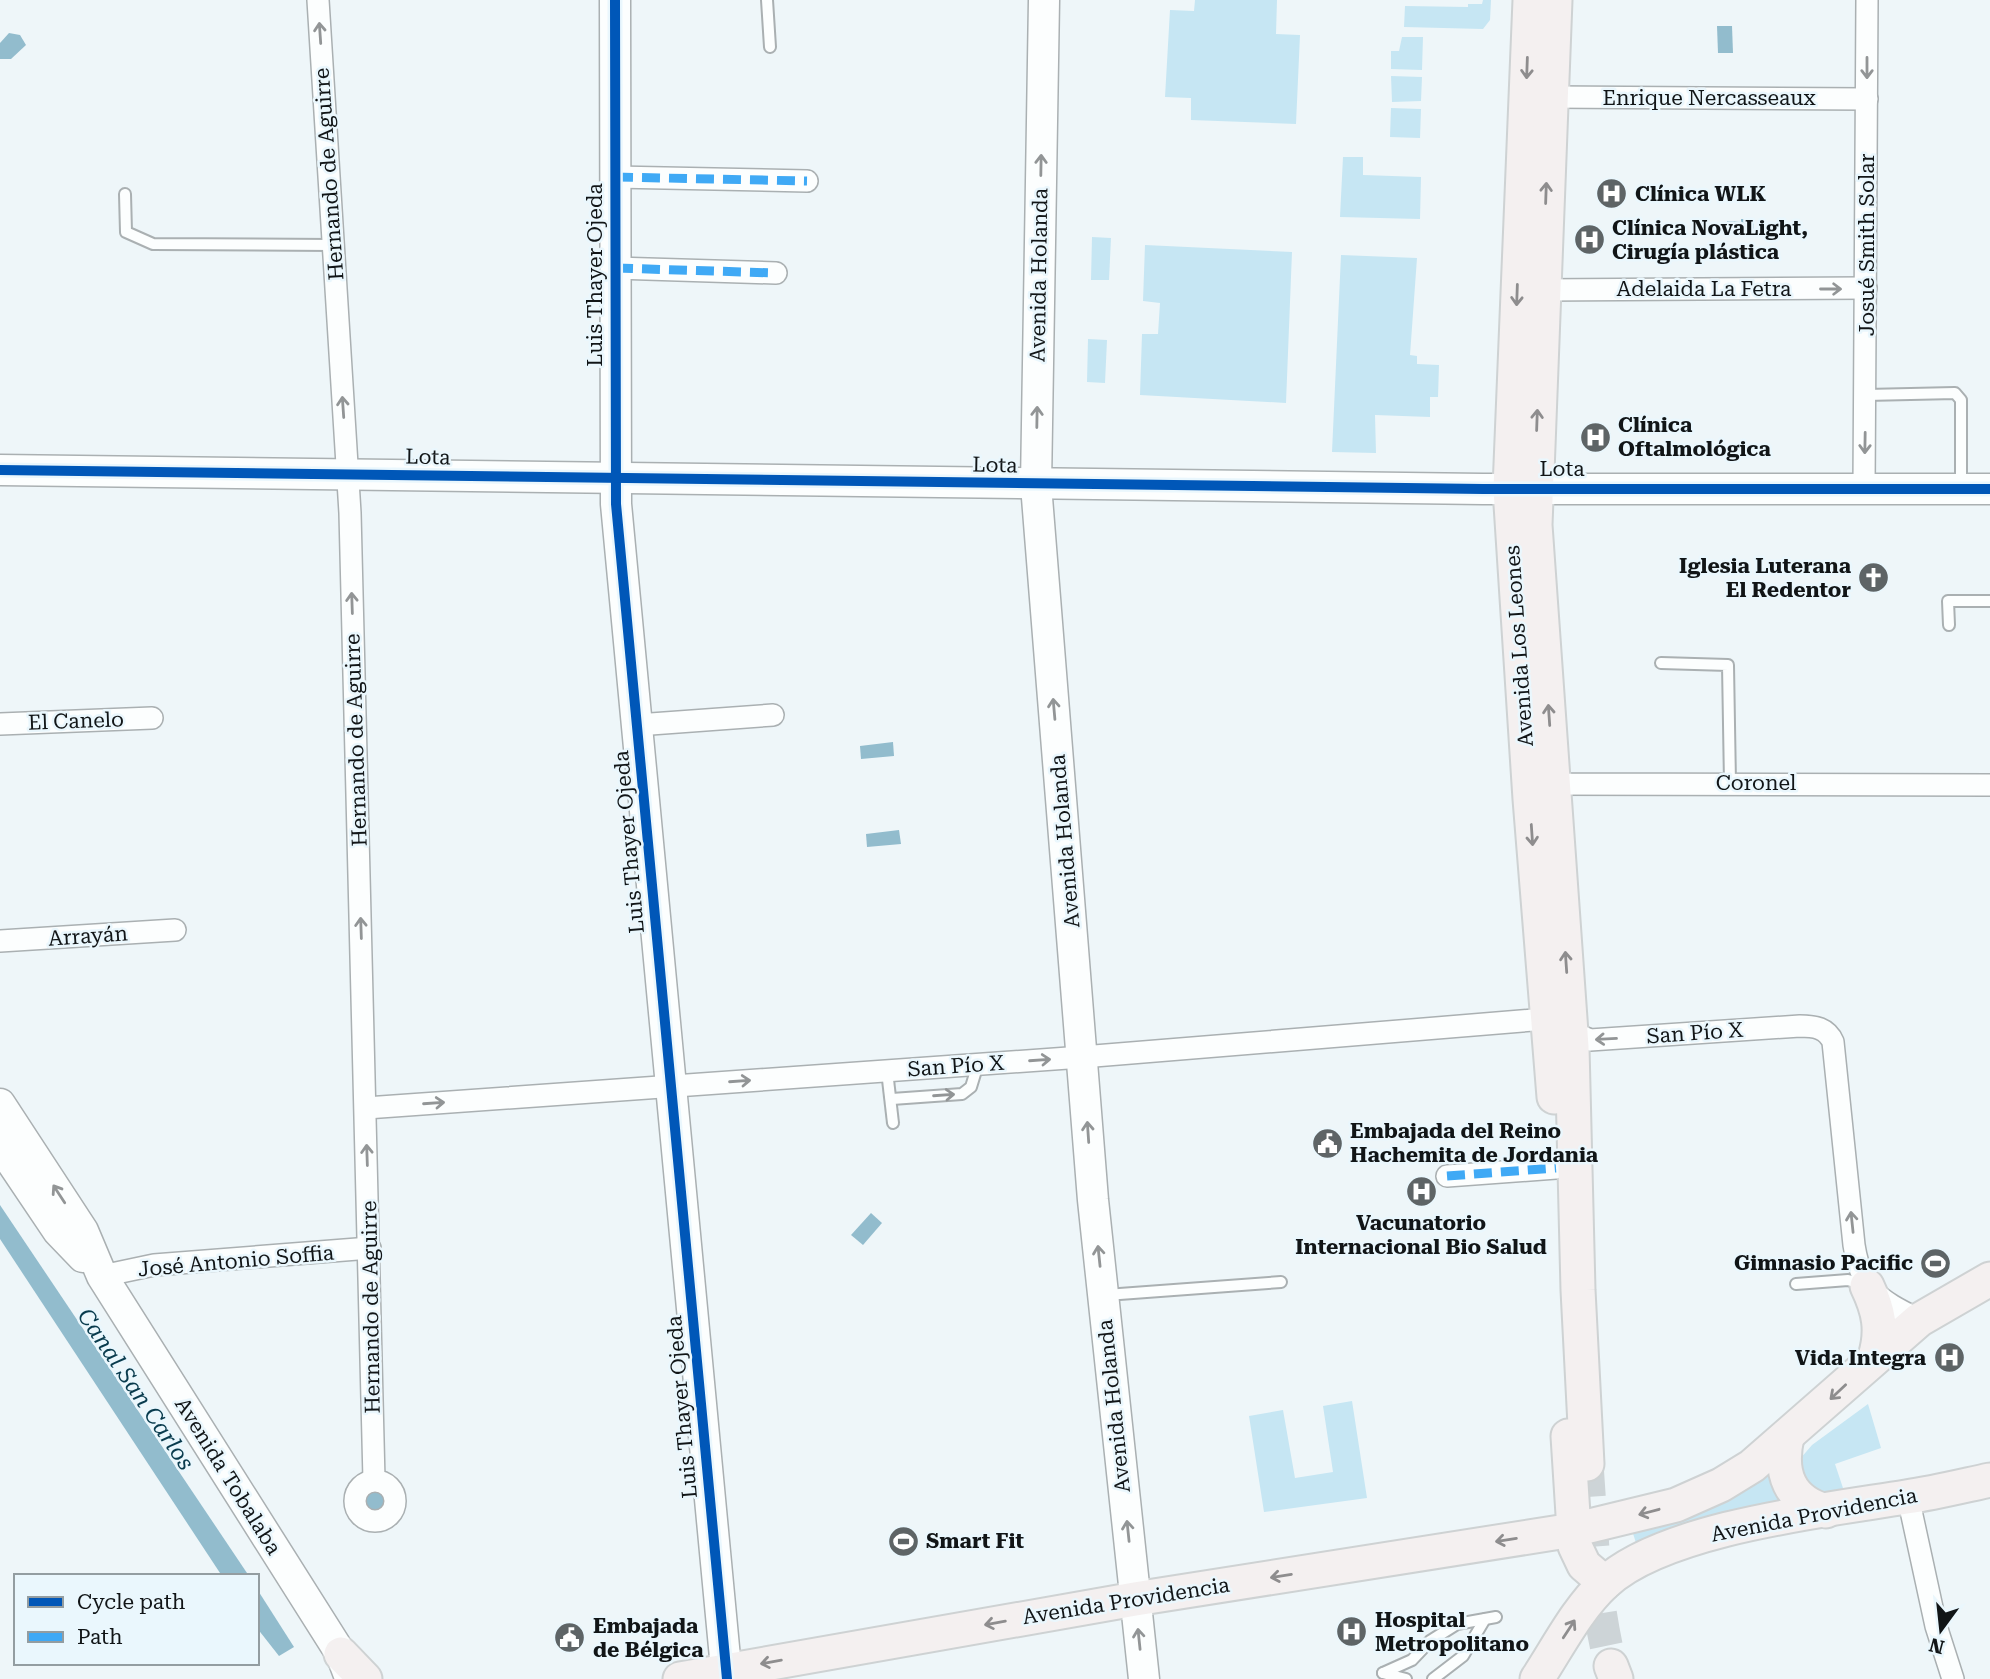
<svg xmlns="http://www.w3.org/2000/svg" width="1990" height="1679" viewBox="0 0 1990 1679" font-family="'Roboto Serif',serif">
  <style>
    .green { fill: #c6e6f3 }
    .water { fill: #92bccd }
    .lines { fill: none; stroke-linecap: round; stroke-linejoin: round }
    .primary-tunnel { stroke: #cdd4d7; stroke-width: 33; stroke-dasharray: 33 17; stroke-linecap: butt }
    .lane-casing { stroke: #aab0b2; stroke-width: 14 }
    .street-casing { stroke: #aab0b2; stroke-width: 24 }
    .secondary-casing { stroke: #aab0b2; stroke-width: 33 }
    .primary-casing { stroke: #ced2d3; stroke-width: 37 }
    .lane { stroke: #fcfefe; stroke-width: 10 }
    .street { stroke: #fcfefe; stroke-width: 21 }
    .secondary { stroke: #fcfefe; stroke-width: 30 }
    .primary { stroke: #f4f0f0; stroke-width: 33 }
    .quiet { stroke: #3fa9f5; stroke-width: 9; stroke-dasharray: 18 9; stroke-linecap: butt }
    .cycleway-casing { stroke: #eaf7fd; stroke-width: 15 }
    .cycleway { stroke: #0057b8; stroke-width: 10 }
    .oneway { stroke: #929596 }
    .oneway2 { stroke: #8e8d8e }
    .labels { text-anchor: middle; stroke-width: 5; stroke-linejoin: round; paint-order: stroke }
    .street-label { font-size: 21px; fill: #111517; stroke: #eaf7fd }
    .poi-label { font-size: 21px; font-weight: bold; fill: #111517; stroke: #eaf7fd; text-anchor: start }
    .water-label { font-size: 23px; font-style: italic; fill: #093b4d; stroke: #eaf7fd }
  </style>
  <rect width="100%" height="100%" fill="#eef6f9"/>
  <g class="green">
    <polygon points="1195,0 1277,0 1276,34 1300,35 1296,124 1191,120 1191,98 1165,97 1170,10 1194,11"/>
    <polygon points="1483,0 1491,0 1490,20 1483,29 1404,27 1405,6 1468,7 1468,4 1482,4"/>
    <polygon points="1402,37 1423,37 1422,70 1391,69 1391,51 1399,51"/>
    <polygon points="1391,76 1422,77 1421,101 1392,102"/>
    <polygon points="1391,108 1421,109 1420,138 1390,137"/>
    <polygon points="1343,157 1363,157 1363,175 1421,177 1420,219 1340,217"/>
    <polygon points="1092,237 1111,238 1109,280 1091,280"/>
    <polygon points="1145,245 1292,252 1286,403 1140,395 1142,334 1158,334 1160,303 1143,301"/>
    <polygon points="1341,255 1417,258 1410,355 1417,356 1417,364 1439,365 1438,397 1430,397 1430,417 1375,415 1376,453 1332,452"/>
    <polygon points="1088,339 1107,340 1105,383 1087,382"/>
    <polygon points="1352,1401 1367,1498 1264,1512 1249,1416 1283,1410 1295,1478 1333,1472 1323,1406"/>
    <polygon points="1868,1404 1881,1448 1835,1464 1844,1491 1820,1499 1801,1486 1800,1459 1812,1445"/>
    <path d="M 1769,1458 C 1768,1478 1771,1493 1786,1507 L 1718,1516 L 1636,1543 L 1631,1527 Z"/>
  </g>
  <g class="water">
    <polygon points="1717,26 1732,26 1733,53 1718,53"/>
    <polygon points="9,33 20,35 26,45 11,59 0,59 0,43"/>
    <polygon points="1741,219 1754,219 1754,233 1727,232 1727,221 1741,222"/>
    <polygon points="893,742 894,756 861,759 860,746"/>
    <polygon points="899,830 901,844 867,847 866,834"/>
    <polygon points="0,1205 249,1576 222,1576 0,1239"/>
    <polygon points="871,1213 882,1223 863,1245 851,1235"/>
    <circle cx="376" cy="1502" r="14"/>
    <polygon points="257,1589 294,1647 279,1656 257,1628"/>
  </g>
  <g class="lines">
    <path class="primary-tunnel" d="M 1587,1464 C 1592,1532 1594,1600 1611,1666"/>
    <defs>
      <g id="lane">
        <polyline points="767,0 770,47"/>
        <polyline points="125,194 126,232 153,244 333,245"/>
        <polyline points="1866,395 1955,393 1961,400 1961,488"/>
        <polyline points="1949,625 1948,601 1990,601"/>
        <polyline points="1661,663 1728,665 1730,783"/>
        <polyline points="887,1071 893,1123"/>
        <polyline points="892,1099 962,1094 971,1087 978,1064"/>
        <polyline points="1796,1284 1848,1280 1865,1285"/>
        <polyline points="1106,1295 1281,1282"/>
        <polyline points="1383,1673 1412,1660 1430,1641 1457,1624 1496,1617"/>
        <polyline points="1383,1673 1406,1679"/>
        <polyline points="1433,1679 1463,1656 1485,1619"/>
      </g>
      <g id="street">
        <polyline points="318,0 350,513 374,1480"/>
        <polyline points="1550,97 1867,99"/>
        <polyline points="615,177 807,181"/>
        <polyline points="615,268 776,273"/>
        <polyline points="1542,290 1866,288"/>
        <polyline points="1864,489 1867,0"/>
        <polyline points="0,724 152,718"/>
        <polyline points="637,725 773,715"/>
        <polyline points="1542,779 1554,784 1990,785"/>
        <polyline points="0,941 175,930"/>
        <path d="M 1570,1031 L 1590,1040 L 1800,1026 C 1815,1026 1827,1028 1833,1042 L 1854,1245 C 1861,1291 1880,1300 1919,1320"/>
        <polyline points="366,1108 1082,1057 1546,1019"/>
        <polyline points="1447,1176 1556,1168"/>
        <polyline points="102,1276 154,1265 370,1248"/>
        <circle cx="375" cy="1501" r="20"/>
        <polyline points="1908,1497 1936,1626 1953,1679"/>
      </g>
      <g id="secondary">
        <polyline points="615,0 616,504 727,1679"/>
        <polyline points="1044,0 1036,485 1093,1200 1144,1679"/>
        <polyline points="0,470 1483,489 1990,489"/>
        <polyline points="0,1104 83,1231 102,1276 341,1654 349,1675"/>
        <polyline points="0,1145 58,1231 83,1257"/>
      </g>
      <g id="primary">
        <polyline points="1530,0 1510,489 1530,799 1554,1097"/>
        <polyline points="1555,0 1535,525 1572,1047 1578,1290 1587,1464"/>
        <path d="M 1867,1286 C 1879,1311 1883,1330 1875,1357"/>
        <polyline points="1568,1436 1575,1546 1584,1565 1605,1583"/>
        <path d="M 1787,1437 C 1779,1473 1789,1501 1826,1511"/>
        <polyline points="341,1654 365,1679"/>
        <polyline points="1611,1666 1616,1679"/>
        <polyline points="680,1679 1135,1599 1573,1530 1676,1505 1721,1485 1752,1466 1919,1320 1990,1279"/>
        <path d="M 1537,1679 C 1558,1647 1577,1609 1605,1583 C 1664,1528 1826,1510 1906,1497 C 1934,1493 1962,1486 1990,1480"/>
      </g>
    </defs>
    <use href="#lane" class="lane-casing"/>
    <use href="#street" class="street-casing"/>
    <use href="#secondary" class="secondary-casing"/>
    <use href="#primary" class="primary-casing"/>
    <use href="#lane" class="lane"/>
    <use href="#street" class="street"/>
    <use href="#secondary" class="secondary"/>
    <use href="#primary" class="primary"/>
    <g class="quiet">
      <polyline points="615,177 807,181"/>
      <polyline points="615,268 776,273"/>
      <polyline points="1447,1176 1556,1168"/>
    </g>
    <defs>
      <g id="cycleway">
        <polyline points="615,0 616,504 727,1679"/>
        <polyline points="0,470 1483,489 1990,489"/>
      </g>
    </defs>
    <use href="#cycleway" class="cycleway-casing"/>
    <use href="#cycleway" class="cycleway"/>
  </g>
  <defs><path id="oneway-shaft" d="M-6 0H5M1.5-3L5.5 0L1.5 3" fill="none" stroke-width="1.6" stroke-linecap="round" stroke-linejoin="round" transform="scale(1.75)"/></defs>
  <g class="oneway">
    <use href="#oneway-shaft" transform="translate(320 33) rotate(-94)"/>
    <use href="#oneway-shaft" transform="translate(1867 68) rotate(90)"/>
    <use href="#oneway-shaft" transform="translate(1041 165) rotate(-89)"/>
    <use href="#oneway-shaft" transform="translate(1831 289)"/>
    <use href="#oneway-shaft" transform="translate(343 407) rotate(-94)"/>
    <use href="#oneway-shaft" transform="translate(1037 417) rotate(-89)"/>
    <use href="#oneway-shaft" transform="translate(1865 443) rotate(91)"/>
    <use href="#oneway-shaft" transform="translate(352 603) rotate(-92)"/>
    <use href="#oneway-shaft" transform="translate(1054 709) rotate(-95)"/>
    <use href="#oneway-shaft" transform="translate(361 928) rotate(-92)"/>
    <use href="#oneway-shaft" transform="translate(1606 1039) rotate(177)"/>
    <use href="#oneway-shaft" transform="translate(1040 1060) rotate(-4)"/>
    <use href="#oneway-shaft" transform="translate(740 1081) rotate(-4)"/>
    <use href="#oneway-shaft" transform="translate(944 1095) rotate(-4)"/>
    <use href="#oneway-shaft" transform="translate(434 1103) rotate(-4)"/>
    <use href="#oneway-shaft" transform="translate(1088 1132) rotate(-94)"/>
    <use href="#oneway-shaft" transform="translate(367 1155) rotate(-92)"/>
    <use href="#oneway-shaft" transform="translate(59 1194) rotate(-123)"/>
    <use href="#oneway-shaft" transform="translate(1852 1222) rotate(-96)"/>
    <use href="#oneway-shaft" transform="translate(1099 1256) rotate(-96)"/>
    <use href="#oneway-shaft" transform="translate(1128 1531) rotate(-96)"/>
    <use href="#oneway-shaft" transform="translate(1139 1639) rotate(-96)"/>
  </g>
  <g class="oneway2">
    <use href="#oneway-shaft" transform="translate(1527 68) rotate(92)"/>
    <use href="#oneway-shaft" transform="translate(1546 193) rotate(-88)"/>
    <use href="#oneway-shaft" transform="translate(1517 295) rotate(92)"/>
    <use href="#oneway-shaft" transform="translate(1537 420) rotate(-88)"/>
    <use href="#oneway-shaft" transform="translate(1549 715) rotate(-94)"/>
    <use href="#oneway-shaft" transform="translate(1532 835) rotate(86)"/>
    <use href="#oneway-shaft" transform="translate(1566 962) rotate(-94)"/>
    <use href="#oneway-shaft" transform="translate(1838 1392) rotate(137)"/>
    <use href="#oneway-shaft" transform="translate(1649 1512) rotate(165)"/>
    <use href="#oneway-shaft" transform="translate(1506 1540) rotate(171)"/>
    <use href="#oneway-shaft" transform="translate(1281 1576) rotate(171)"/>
    <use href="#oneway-shaft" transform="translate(995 1623) rotate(170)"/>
    <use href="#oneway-shaft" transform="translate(1569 1629) rotate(-57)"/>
    <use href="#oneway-shaft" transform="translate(771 1662) rotate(170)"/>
  </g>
  <defs>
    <symbol id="hospital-disc" viewBox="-11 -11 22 22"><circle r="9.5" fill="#5e6466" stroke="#eaf7fd"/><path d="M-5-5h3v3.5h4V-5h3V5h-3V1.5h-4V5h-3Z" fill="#fff"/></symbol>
    <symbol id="church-disc" viewBox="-11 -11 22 22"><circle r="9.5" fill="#5e6466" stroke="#eaf7fd"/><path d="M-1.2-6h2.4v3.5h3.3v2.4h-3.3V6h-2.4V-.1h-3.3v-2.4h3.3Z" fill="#fff"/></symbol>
    <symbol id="civic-disc" viewBox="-11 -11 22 22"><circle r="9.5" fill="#5e6466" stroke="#eaf7fd"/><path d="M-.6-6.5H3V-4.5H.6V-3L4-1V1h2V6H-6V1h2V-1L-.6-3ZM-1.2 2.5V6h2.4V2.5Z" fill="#fff"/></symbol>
    <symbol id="stadium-disc" viewBox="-11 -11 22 22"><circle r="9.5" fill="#5e6466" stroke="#eaf7fd"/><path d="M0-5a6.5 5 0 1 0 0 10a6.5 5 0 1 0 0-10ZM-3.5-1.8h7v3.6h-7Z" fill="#fff"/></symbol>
  </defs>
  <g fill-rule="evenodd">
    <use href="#hospital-disc" x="1594" y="176" width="35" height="35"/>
    <use href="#hospital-disc" x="1572" y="222" width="35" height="35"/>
    <use href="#hospital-disc" x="1578" y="420" width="35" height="35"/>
    <use href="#church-disc" x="1856" y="560" width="35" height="35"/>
    <use href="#civic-disc" x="1310" y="1126" width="35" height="35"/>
    <use href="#hospital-disc" x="1404" y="1174" width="35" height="35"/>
    <use href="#stadium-disc" x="1918" y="1246" width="35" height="35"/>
    <use href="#hospital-disc" x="1932" y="1340" width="35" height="35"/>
    <use href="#stadium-disc" x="886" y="1524" width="35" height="35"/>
    <use href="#hospital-disc" x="1334" y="1614" width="35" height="35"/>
    <use href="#civic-disc" x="552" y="1620" width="35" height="35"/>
  </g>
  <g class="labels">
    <g class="street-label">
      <text x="1709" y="105">Enrique Nercasseaux</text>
      <text transform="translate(329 174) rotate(-94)" y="7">Hernando de Aguirre</text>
      <text transform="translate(1867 245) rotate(-90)" y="7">Josué Smith Solar</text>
      <text transform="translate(595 275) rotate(-90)" y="7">Luis Thayer Ojeda</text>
      <text transform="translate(1039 275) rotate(-89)" y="7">Avenida Holanda</text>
      <text x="1704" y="296">Adelaida La Fetra</text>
      <text transform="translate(428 457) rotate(1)" y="7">Lota</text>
      <text transform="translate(995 465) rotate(1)" y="7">Lota</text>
      <text x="1562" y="476">Lota</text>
      <text transform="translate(1519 646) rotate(-94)" y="7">Avenida Los Leones</text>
      <text transform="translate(76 721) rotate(-2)" y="7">El Canelo</text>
      <text transform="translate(356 740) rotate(-92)" y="7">Hernando de Aguirre</text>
      <text x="1756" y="790">Coronel</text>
      <text transform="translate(1065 841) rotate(-95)" y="7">Avenida Holanda</text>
      <text transform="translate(629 842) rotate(-95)" y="7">Luis Thayer Ojeda</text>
      <text transform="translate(88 936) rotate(-4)" y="7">Arrayán</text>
      <text transform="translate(1695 1033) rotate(-4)" y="7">San Pío X</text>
      <text transform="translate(956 1066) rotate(-4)" y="7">San Pío X</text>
      <text transform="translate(236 1261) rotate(-5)" y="7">José Antonio Soffia</text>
      <text transform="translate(371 1307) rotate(-91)" y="7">Hernando de Aguirre</text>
      <text transform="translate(1114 1406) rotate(-96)" y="7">Avenida Holanda</text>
      <text transform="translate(682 1407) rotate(-95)" y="7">Luis Thayer Ojeda</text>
      <text transform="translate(228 1476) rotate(58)" y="7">Avenida Tobalaba</text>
      <text transform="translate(1814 1515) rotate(-11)" y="7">Avenida Providencia</text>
      <text transform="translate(1126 1601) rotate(-9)" y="7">Avenida Providencia</text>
    </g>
    <g class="poi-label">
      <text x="1635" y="201">Clínica WLK</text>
      <text x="1612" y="235">Clínica NovaLight,<tspan x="1612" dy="24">Cirugía plástica</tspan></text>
      <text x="1618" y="432">Clínica<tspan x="1618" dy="24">Oftalmológica</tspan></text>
      <text x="1851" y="573" text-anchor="end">Iglesia Luterana<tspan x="1851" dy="24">El Redentor</tspan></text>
      <text x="1350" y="1138">Embajada del Reino<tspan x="1350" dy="24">Hachemita de Jordania</tspan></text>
      <text x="1421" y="1230" text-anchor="middle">Vacunatorio<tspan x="1421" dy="24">Internacional Bio Salud</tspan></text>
      <text x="1913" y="1270" text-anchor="end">Gimnasio Pacific</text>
      <text x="1926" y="1365" text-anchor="end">Vida Integra</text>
      <text x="926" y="1548">Smart Fit</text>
      <text x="1375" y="1627">Hospital<tspan x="1375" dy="24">Metropolitano</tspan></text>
      <text x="593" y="1633">Embajada<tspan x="593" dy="24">de Bélgica</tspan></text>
    </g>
    <g class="water-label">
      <text transform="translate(136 1389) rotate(56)" y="8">Canal San Carlos</text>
    </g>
  </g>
  <rect x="14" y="1574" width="245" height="91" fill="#eaf7fd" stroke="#939da1" stroke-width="2"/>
  <rect x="28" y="1597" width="35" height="10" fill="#0057b8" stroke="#939da1" stroke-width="2"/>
  <text x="77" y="1609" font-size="21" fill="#111517">Cycle path</text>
  <rect x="28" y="1632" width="35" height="10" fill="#3fa9f5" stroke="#939da1" stroke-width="2"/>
  <text x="77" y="1644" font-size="21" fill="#111517">Path</text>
  <g transform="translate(1941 1630) rotate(195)" stroke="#eaf7fd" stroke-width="5" paint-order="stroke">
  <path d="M0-5L12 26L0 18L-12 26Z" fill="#111517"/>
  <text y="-10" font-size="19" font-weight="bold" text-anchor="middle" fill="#111517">N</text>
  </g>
</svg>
